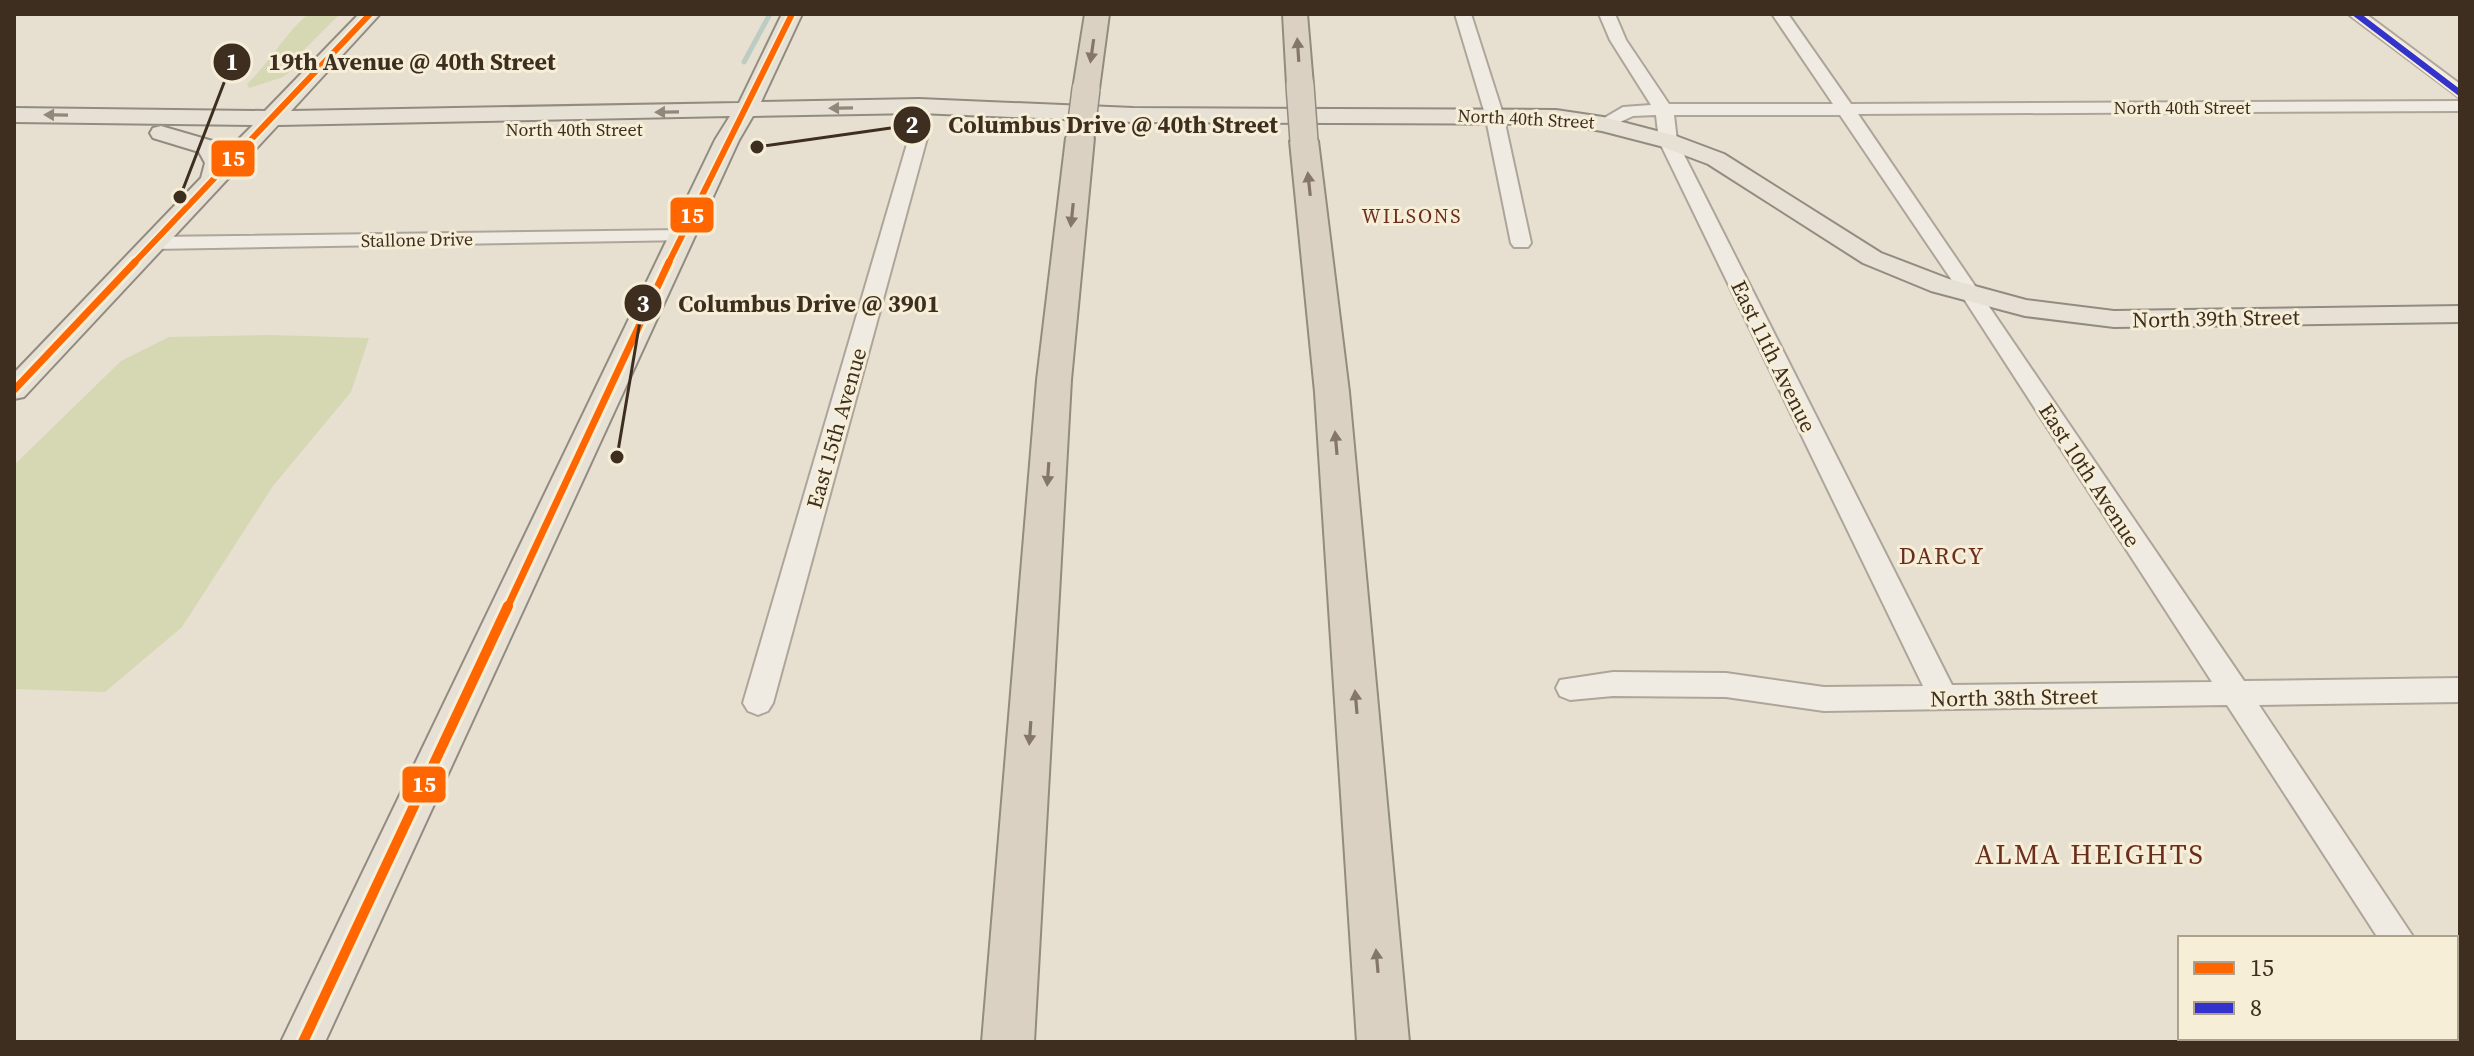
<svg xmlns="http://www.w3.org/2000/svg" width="2474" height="1056" viewBox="0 0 2474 1056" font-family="'Source Serif 4',serif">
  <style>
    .green { fill: #d6d7b3 }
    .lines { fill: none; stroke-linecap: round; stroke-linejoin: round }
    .stream { stroke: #bcccc2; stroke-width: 5 }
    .minor-casing { stroke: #ada599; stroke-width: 4 }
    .major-casing { stroke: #928b80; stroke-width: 4 }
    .highway-casing { stroke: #928b80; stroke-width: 4 }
    .minor { fill: #efebe3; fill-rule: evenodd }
    .major { fill: #e6e1d4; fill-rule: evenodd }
    .highway { fill: #dad1c2; fill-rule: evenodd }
    .highway-bridge-casing { stroke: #928b80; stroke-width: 30; stroke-linecap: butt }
    .highway-bridge { stroke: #dad1c2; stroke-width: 27 }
    .bus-1-far2-casing { stroke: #f7eed8; stroke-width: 10 }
    .bus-1-far1-casing { stroke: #f7eed8; stroke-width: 13 }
    .bus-1-casing { stroke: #f7eed8; stroke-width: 16 }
    .bus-2-casing { stroke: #f7eed8; stroke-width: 10 }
    .bus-1-far2 { stroke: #f60; stroke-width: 6 }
    .bus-1-far1 { stroke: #f60; stroke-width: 7 }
    .bus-1 { stroke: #f60; stroke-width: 10 }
    .bus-2 { stroke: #33c; stroke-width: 6 }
    .oneway { fill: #847769 }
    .oneway2 { fill: #92887a }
    .labels { text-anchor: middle; stroke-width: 6; stroke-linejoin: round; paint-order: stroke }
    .far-street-label { font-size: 18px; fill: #3d2e20; stroke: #f7eed8 }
    .far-neighbourhood-label { font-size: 20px; letter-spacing: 2px; fill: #6b2e1e; stroke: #f7eed8 }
    .street-label { font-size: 22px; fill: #3d2e20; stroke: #f7eed8 }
    .neighbourhood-label { font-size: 24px; letter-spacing: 2px; fill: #6b2e1e; stroke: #f7eed8 }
    .near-neighbourhood-label { font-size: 28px; letter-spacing: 2px; fill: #6b2e1e; stroke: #f7eed8 }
    .leader { fill: none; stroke: #3d2e20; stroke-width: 3 }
    .callout-dot { fill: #3d2e20; stroke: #f7eed8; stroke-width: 3 }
    .mark-label { font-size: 24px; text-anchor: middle; font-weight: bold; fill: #fff }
    .callout-label { font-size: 24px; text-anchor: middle; font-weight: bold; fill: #3d2e20; stroke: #f7eed8; stroke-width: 6; stroke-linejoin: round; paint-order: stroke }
    .line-badge { stroke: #f7eed8; stroke-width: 3 }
    .badge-label { font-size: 22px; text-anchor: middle; font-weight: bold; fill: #fff }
  </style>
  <rect width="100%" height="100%" fill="#e7e0d1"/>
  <g class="green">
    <path d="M 308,14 L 340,14 L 300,54 L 299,65 L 283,77 L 249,88 L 247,84 C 270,62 284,35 308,14 Z"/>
    <polygon points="273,335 369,338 351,392 273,486 182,627 105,692 14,689 14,465 121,361 169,337"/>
  </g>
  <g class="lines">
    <polyline class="stream" points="744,62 770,14"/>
    <defs>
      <g id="minor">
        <polygon points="1455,14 1471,14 1503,114 1531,243 1528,247 1514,247 1511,243 1485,114"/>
        <path d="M 1599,14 L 1615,14 L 1626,40 L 1669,104 L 1833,104 L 1772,14 L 1788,14 L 1851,104 L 2460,101 L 2460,111 L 1858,114 L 2244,681 L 2460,678 L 2460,702 L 2259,705 L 2414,938 L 2378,938 L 2227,705 L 1824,711 L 1726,697 L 1613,696 L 1570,700 L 1560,696 L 1556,688 L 1560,680 L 1613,672 L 1726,673 L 1824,687 L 1923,686 L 1659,141 L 1656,115 L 1633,116 L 1603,130 L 1594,124 L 1623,107 L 1651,105 L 1610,40 ZM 1674,115 L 1840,115 L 1953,282 L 2212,682 L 1952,685 L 1677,141 Z"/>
        <polygon points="2348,14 2366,14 2460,84 2460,98"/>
        <polygon points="919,101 928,106 930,127 773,703 768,711 758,715 748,711 743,703 912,127 910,106"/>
        <polygon points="682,230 689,232 692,236 689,240 152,249 142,243 152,237"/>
        <polygon points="2456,1011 2460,1012 2460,1042 2445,1042 2443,1038 2456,1038"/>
      </g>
      <polygon id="major" points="359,14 380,14 291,111 739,103 782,14 802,14 761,102 919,99 1133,108 1556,110 1603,117 1676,136 1724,154 1881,253 1949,279 2026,300 2114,311 2460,306 2460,322 2114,327 2025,316 1931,291 1863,263 1708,164 1660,146 1602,131 1556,124 1133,122 919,113 753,116 739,140 325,1042 281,1042 715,140 730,116 278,125 24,397 14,399 14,373 201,178 205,163 199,152 153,138 150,133 153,128 161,126 216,142 224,154 253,125 14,122 14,108 265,111"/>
      <g id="highway">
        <polygon points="1085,14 1109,14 1099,89 1086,97 1073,89"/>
        <polygon points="1283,14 1307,14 1313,85 1309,90 1291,90 1287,85"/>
        <polygon points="1080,130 1090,132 1094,138 1071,380 1034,1042 982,1042 1037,380 1066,138 1070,132"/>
        <polygon points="1304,133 1314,135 1318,141 1349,392 1409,1042 1357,1042 1315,392 1290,141 1294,135"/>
      </g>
    </defs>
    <use href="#minor" class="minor-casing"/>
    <use href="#major" class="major-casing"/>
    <use href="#highway" class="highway-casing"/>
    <use href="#minor" class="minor"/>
    <use href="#major" class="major"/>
    <use href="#highway" class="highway"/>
    <defs>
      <g id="highway-bridge">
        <polyline points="1300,85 1304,141"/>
        <polyline points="1080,138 1086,89"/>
      </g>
    </defs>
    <use href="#highway-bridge" class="highway-bridge-casing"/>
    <use href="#highway-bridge" class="highway-bridge"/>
    <defs>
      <g id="bus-1-far2">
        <polyline points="133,264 370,14"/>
        <polyline points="668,264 792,14"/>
      </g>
      <g id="bus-1-far1">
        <polyline points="14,390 135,262"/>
        <polyline points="507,608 669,262"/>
      </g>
      <polyline id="bus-1" points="303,1042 508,606"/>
      <polyline id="bus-2" points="2356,14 2460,93"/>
    </defs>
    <use href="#bus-1-far2" class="bus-1-far2-casing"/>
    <use href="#bus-1-far1" class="bus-1-far1-casing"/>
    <use href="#bus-1" class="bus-1-casing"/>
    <use href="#bus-2" class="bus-2-casing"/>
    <use href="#bus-1-far2" class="bus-1-far2"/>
    <use href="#bus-1-far1" class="bus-1-far1"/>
    <use href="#bus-1" class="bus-1"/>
    <use href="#bus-2" class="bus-2"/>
  </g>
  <defs><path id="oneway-solid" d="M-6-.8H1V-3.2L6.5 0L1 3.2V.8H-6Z" transform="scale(2)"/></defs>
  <g class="oneway">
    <use href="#oneway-solid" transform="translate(1298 50) rotate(-94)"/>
    <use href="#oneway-solid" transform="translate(1092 51) rotate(98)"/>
    <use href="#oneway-solid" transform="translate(1309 184) rotate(-96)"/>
    <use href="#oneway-solid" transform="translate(1072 215) rotate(96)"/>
    <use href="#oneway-solid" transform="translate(1336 443) rotate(-95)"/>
    <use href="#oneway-solid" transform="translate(1048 474) rotate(94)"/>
    <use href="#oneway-solid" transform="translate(1356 702) rotate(-95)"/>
    <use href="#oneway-solid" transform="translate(1030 733) rotate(94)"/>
    <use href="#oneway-solid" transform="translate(1377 961) rotate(-95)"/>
  </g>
  <g class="oneway2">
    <use href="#oneway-solid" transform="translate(841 108) rotate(179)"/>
    <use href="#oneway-solid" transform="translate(667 112) rotate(179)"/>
    <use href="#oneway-solid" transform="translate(56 115) rotate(-179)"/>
  </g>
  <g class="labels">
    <g class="far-street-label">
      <text x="2182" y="114">North 40th Street</text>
      <text transform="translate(1526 119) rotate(3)" y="6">North 40th Street</text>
      <text x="574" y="136">North 40th Street</text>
      <text transform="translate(417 240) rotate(-1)" y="6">Stallone Drive</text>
    </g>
    <g class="far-neighbourhood-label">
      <text x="1412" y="223">WILSONS</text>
    </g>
    <g class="street-label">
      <text transform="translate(2216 318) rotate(-1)" y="8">North 39th Street</text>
      <text transform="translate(1774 356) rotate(64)" y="8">East 11th Avenue</text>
      <text transform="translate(836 428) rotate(-74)" y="8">East 15th Avenue</text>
      <text transform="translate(2090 475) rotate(57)" y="8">East 10th Avenue</text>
      <text transform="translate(2014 697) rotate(-1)" y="8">North 38th Street</text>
    </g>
    <g class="neighbourhood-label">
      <text x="1942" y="564">DARCY</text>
    </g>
    <g class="near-neighbourhood-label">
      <text x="2090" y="864">ALMA HEIGHTS</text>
    </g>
  </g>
  <path class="leader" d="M180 197L232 62M757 147L912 125M617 457L643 303"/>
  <g class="callout-dot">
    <circle cx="180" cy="197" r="8"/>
    <circle cx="757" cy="147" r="8"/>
    <circle cx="617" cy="457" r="8"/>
    <circle cx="232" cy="62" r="20"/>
    <circle cx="912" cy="125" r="20"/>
    <circle cx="643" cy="303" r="20"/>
  </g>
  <g class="mark-label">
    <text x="232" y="70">1</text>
    <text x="912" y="133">2</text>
    <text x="643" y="312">3</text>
  </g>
  <g class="callout-label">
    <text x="412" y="70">19th Avenue @ 40th Street</text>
    <text x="1113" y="133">Columbus Drive @ 40th Street</text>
    <text x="809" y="312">Columbus Drive @ 3901</text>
  </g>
  <g class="line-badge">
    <rect x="210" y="139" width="46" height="39" rx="8" fill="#f60"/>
    <rect x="669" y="196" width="46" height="38" rx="8" fill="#f60"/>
    <rect x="401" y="765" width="46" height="39" rx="8" fill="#f60"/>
  </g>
  <g class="badge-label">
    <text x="233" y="166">15</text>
    <text x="692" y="223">15</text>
    <text x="424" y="792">15</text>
  </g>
  <rect width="2474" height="1056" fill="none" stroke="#3d2e20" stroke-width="32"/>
  <rect x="2178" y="936" width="280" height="104" fill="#f7eed8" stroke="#ada18e" stroke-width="2"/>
  <rect x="2194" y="962" width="40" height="12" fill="#ff6600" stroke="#ada18e" stroke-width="2"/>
  <text x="2250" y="976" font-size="24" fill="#3d2e20">15</text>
  <rect x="2194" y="1002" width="40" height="12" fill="#3333cc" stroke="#ada18e" stroke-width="2"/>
  <text x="2250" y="1016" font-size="24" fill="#3d2e20">8</text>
</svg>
